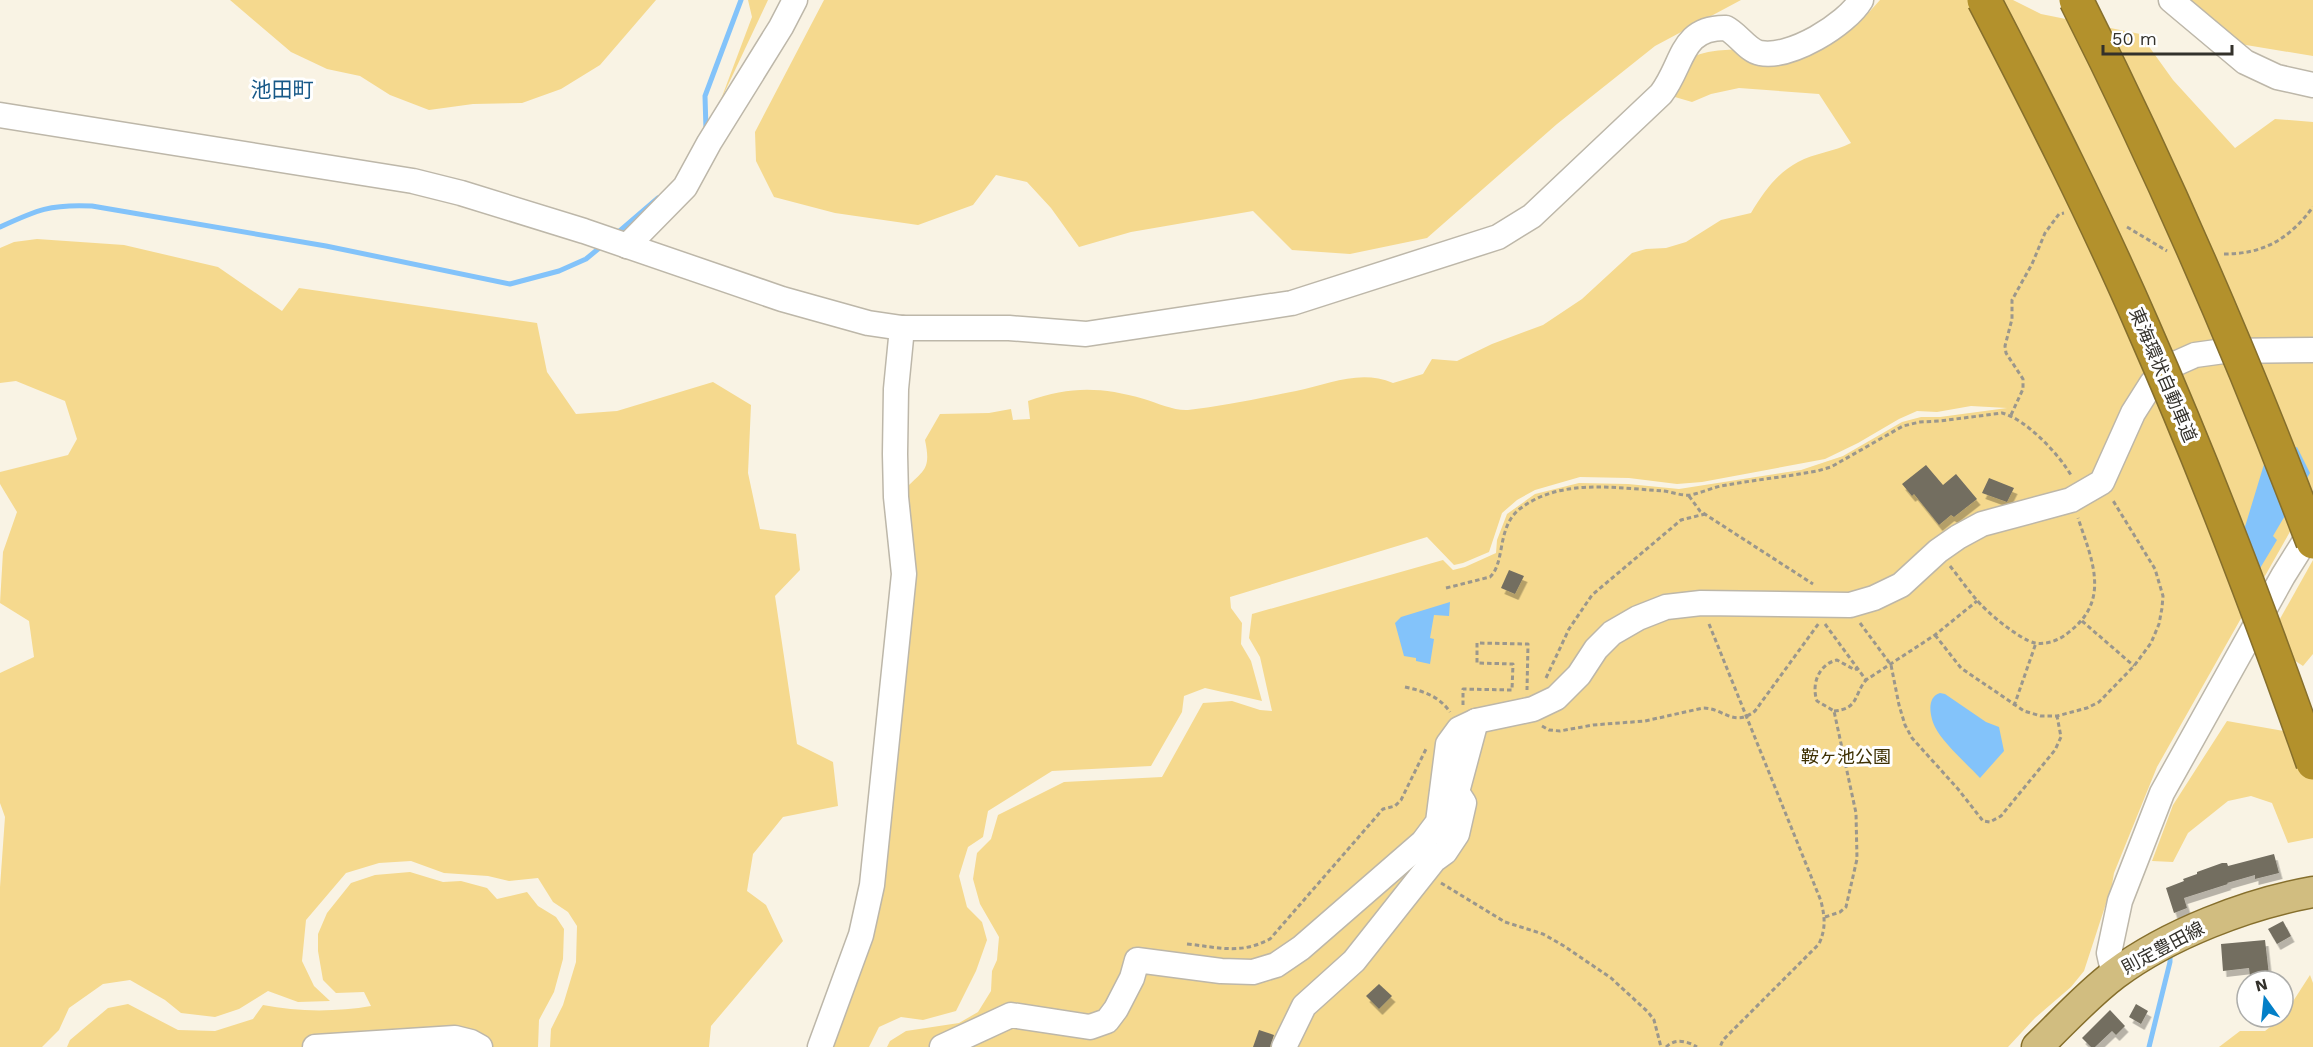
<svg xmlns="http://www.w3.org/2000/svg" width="2313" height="1047" viewBox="0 0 2313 1047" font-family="'Work Sans','Noto Sans JP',sans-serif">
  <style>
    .green { fill: #f5d98e }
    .water { fill: #83c3fa }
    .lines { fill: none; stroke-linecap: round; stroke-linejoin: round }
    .stream { stroke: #83c3fa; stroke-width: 5 }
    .building { fill: #736e61; filter: url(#shadow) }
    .minor-casing { stroke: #bdb7a9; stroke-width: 27 }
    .major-casing { stroke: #866f2c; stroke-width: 33 }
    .path { stroke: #9b978c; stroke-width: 3; stroke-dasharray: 4.5 3; stroke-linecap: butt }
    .minor { stroke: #fff; stroke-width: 24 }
    .major { stroke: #d1bd80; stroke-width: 30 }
    .highway-bridge-casing { stroke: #866f2c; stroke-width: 36; stroke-linecap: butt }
    .highway-bridge { stroke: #b3912c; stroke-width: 33 }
    .labels { text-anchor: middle; stroke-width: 6; stroke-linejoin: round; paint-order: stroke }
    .street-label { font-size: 18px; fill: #33312b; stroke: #fff }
    .park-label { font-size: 18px; fill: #3e3002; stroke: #fff }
    .quarter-label { font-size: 21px; fill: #175988; stroke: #fff }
  </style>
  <defs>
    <filter id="shadow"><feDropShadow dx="3.5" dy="6" stdDeviation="0" flood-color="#0004"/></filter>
  </defs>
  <rect width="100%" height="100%" fill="#f9f3e4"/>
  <g class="green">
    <polygon points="230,0 656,0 600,65 561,89 522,103 473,104 429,110 390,95 360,76 327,69 291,52"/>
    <polygon points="748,0 768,0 720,102 752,17"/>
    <polygon points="824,0 1741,0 1655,46 1557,124 1427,238 1350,254 1292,250 1253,211 1131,232 1079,247 1051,208 1027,182 996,175 973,205 918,225 835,213 774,197 756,161 755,132"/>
    <path d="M 1880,0 L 2013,0 L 2041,14 L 2140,34 L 2173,80 L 2235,148 L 2275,119 L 2313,122 L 2313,491 L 2157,767 L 2114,873 L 2112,885 L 2084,971 L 2071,987 L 2035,1018 L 2008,1047 L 887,1047 L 890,1041 L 906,1031 L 959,1023 L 978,1012 L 991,991 L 992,971 L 997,960 L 999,937 L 980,904 L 973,879 L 977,853 L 991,839 L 998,815 L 1064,782 L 1162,777 L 1203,703 L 1232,701 L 1260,710 L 1272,711 L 1260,657 L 1249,638 L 1252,614 L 1443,560 L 1453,570 L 1465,567 L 1496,553 L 1497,540 L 1507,514 L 1535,494 L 1579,483 L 1628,484 L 1679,489 L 1801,470 L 1843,456 L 1902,422 L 1921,417 L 1940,417 L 2007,408 L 1971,406 L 1937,412 L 1917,411 L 1899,419 L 1858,443 L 1825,459 L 1702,482 L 1677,484 L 1629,478 L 1580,477 L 1535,490 L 1517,500 L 1502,513 L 1489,552 L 1463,563 L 1454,565 L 1427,537 L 1230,597 L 1231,608 L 1242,623 L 1241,644 L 1251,661 L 1262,701 L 1205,688 L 1184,696 L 1182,712 L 1151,766 L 1052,771 L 988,811 L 983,837 L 968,847 L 959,876 L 967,907 L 982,922 L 987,940 L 976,971 L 956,1011 L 923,1020 L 901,1017 L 879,1027 L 869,1047 L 826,1047 L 849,987 L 906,488 C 925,469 931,469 925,440 L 940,414 L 989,413 L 1011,409 L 1013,420 L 1030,419 L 1028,401 C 1071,386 1101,387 1144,399 C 1157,403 1175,411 1188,410 C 1224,406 1261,398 1296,391 C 1330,384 1360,369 1393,383 L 1423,374 L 1432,359 L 1457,361 L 1492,344 L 1543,325 L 1582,299 L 1632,253 L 1646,249 L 1666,248 L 1686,242 L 1721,220 L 1751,213 C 1763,193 1777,173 1798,162 C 1814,153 1834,152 1851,143 L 1819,94 L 1739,88 L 1711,94 L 1692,102 L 1668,95 C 1674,84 1681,67 1691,59 C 1711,43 1780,52 1807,53 C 1841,43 1857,26 1880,0 Z"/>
    <polygon points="2159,0 2313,0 2313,56 2240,44"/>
    <polygon points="37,239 124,245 218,267 282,311 299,288 537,323 547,372 576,414 617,411 713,382 751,405 748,473 760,529 796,534 800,570 775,596 797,744 833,762 838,806 783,817 753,854 747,891 766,905 783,941 711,1026 709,1047 550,1047 551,1029 563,1005 576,962 577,926 568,912 553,902 538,878 509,881 488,876 444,873 411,861 379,863 346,873 306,920 302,961 314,986 330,1001 298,1002 268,991 239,1009 215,1017 181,1013 165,1000 130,980 103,984 69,1008 59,1030 42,1047 0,1047 0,887 5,817 0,803 0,673 34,657 29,621 0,603 3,552 17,512 0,484 0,472 68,455 77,439 65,401 16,381 0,383 0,248 14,242"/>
    <polygon points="2313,560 2313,654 2303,666 2267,642"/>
    <polygon points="2227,721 2307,735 2313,733 2313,838 2288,843 2272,803 2251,796 2228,801 2188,833 2173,862 2152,861 2173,805"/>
    <path d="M 410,872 L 443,882 L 461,881 L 487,888 L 497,899 L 527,892 L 538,906 L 556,917 L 564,929 L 563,959 L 554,992 L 539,1020 L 538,1047 L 67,1047 L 70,1040 L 108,1008 L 128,1004 L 178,1030 L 215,1031 L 253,1019 L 263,1005 C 297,1012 337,1012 371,1006 L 364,992 L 336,993 L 323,980 L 318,951 L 318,934 L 327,913 L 351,883 L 375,875 Z"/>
    <polygon points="2310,975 2313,983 2313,1047 2219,1047 2240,1031 2265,1031 2283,1017"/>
  </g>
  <g class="water">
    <polygon points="2297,447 2310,473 2273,536 2277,540 2259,570 2244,530 2265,461"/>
    <polygon points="1450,602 1449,616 1434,615 1430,638 1434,639 1430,664 1416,661 1416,658 1404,656 1395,623 1401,617"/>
    <path d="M 1940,693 L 1945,694 L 1986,722 L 1999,727 L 2004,751 L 1980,778 C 1968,765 1942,742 1935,727 C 1930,717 1926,697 1940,693 Z"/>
  </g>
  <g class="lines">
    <g class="stream">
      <polyline points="706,130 705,96 741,0"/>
      <path d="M 0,227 C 37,210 50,204 92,206 L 326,246 L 510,284 L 559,271 L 586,259 L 603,245"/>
      <polyline points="615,235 658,198"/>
      <polyline points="2149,1047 2170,962 2170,955"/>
    </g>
  </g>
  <g class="building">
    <polygon points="1926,465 1943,485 1956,474 1977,499 1954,517 1951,515 1939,525 1914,494 1912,496 1902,484"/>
    <polygon points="1989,478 2014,488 2007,502 1982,493"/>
    <polygon points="1509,570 1524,576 1515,594 1501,588"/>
    <polygon points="2274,854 2279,873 2255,879 2255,875 2227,883 2228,884 2184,898 2187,908 2174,913 2166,888 2184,881 2183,879 2197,874 2197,872 2222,863 2227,863 2228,866"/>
    <polygon points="2283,921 2291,936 2277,944 2268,929"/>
    <polygon points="2265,940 2269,975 2250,977 2249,968 2223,971 2221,944"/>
    <polygon points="1379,984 1392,996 1379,1009 1366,996"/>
    <polygon points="2136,1004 2148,1011 2141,1024 2129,1017"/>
    <polygon points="2110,1010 2125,1026 2116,1035 2112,1031 2095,1047 2091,1047 2082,1038"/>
    <polygon points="1259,1030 1274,1035 1270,1047 1253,1047"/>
  </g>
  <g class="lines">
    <defs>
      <g id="minor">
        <polyline points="2171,0 2245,62 2277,77 2313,85"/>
        <path d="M 0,115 L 413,181 L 461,193 L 584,231 L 782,299 L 868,323 L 902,328 L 1009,328 L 1086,334 L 1292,303 L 1498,237 L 1532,216 L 1661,94 C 1684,64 1680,27 1726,28 C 1738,34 1748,51 1760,53 C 1790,59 1846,25 1861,0"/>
        <polyline points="627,246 685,187 709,143 781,27 795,0"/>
        <polyline points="2114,975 2109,953 2120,901 2162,793 2283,576 2313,528"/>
        <polyline points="315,1047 455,1038 471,1042 480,1047"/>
        <polyline points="820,1047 861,935 872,885 904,574 896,497 895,454 896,389 902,328"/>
        <polyline points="942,1047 1011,1015 1090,1027 1107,1021 1116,1009 1132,978 1137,960 1221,971 1253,972 1276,965 1301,948 1423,842 1438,822 1448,744 1459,729 1476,721 1533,709 1556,698 1579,675 1596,649 1612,633 1638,618 1666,607 1701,603 1850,605 1874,598 1901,585 1938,551 1958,537 1982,524 2071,500 2102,482 2133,413 2152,383 2177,363 2195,355 2224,351 2313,350"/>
        <polyline points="1284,1047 1304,1006 1354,961 1434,860 1445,852 1457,834 1464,803 1457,792 1476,721"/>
      </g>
      <path id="major" d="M 2037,1047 C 2062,1023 2087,995 2115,974 C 2169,934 2247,904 2313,892"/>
    </defs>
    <use href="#minor" class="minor-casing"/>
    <use href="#major" class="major-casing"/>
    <g class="path">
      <polyline points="2127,227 2167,251"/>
      <path d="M 2224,254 C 2264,254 2289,239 2313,207"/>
      <polyline points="2011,415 2023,389 2023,379 2006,353 2005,346 2012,319 2012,300 2032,264 2045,233 2059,214 2064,213"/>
      <polyline points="1689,496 1700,511 1813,584"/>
      <path d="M 1950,566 C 1959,577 1967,589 1976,599 C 1985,611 2020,640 2035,643 C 2047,645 2060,640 2069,632 C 2111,600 2092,560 2078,518"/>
      <path d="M 1446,588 L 1490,577 C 1506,562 1496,526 1521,508 C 1561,478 1617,488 1663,491 C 1672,492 1682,496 1690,495 C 1701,493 1711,488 1721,486 C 1753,480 1785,477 1817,471 L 1831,467 L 1903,426 L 1920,422 L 1940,421 L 2002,413 C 2026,419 2060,455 2072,477"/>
      <polyline points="2082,621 2134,666"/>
      <polyline points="1860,623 1891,665 1899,705 1905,725 1912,738 1958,789 1983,821 1990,822 2001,816 2055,750 2061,737 2057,716"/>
      <path d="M 1709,624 L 1821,901 C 1825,918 1826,928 1819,944 L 1723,1040 L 1720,1047"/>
      <polyline points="1825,624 1866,680 1935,635 1977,601"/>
      <polyline points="1935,635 1961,668 2024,711 2041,716 2057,716 2087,708 2099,702 2134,666 2151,643 2159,624 2162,608 2163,596 2155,569 2112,499"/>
      <polyline points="1546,678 1569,629 1592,595 1681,520 1705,514"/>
      <path d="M 1405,687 C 1423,691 1439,696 1450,712"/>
      <polyline points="1463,705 1463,689 1512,690 1513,664 1477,663 1477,643 1528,644 1527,690"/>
      <polyline points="2014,706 2036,643"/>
      <path d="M 1834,711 C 1859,709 1854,694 1866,680"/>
      <path d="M 1542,726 L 1549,730 L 1560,731 L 1593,725 L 1645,721 L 1703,708 C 1724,708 1733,728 1755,711 L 1819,623"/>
      <polyline points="1441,883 1505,922 1543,934 1564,946 1611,978 1648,1012 1654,1020 1661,1047"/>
      <path d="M 1825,917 L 1840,912 L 1846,907 L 1857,859 L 1856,813 L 1834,711 L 1817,701 C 1811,684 1819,664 1837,660 L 1855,670 L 1858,668"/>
      <path d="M 1187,944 C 1218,947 1240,955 1270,939 L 1383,809 L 1395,806 L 1401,800 L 1426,749"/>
      <path d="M 1666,1047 C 1675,1038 1687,1041 1697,1047"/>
    </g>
    <use href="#minor" class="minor"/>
    <use href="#major" class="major"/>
    <defs>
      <g id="highway-bridge">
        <path d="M 1984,0 C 2040,108 2095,216 2143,327 C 2206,470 2261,615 2313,763"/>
        <path d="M 2076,0 C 2165,176 2243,357 2313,542"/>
      </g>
    </defs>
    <use href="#highway-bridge" class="highway-bridge-casing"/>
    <use href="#highway-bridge" class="highway-bridge"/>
  </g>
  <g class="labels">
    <g class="street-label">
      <text transform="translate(2163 375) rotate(67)" y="6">東海環状自動車道</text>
      <text transform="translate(2163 948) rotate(-28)" y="6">則定豊田線</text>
    </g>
    <g class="park-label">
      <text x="1846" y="763">鞍ヶ池公園</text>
    </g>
    <g class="quarter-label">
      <text x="282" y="97">池田町</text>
    </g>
  </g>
  <g transform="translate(2265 999) rotate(345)"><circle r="28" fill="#ffffff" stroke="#adadaa" stroke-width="1.5"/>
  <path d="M0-4.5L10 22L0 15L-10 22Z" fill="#037fc7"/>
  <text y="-9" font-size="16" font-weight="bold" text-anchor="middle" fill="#33312b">N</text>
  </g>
  <path d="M2103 45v9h129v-9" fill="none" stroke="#33312b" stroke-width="3"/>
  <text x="2112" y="45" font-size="18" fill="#33312b" stroke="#ffffff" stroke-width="4.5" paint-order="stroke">50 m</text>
</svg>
